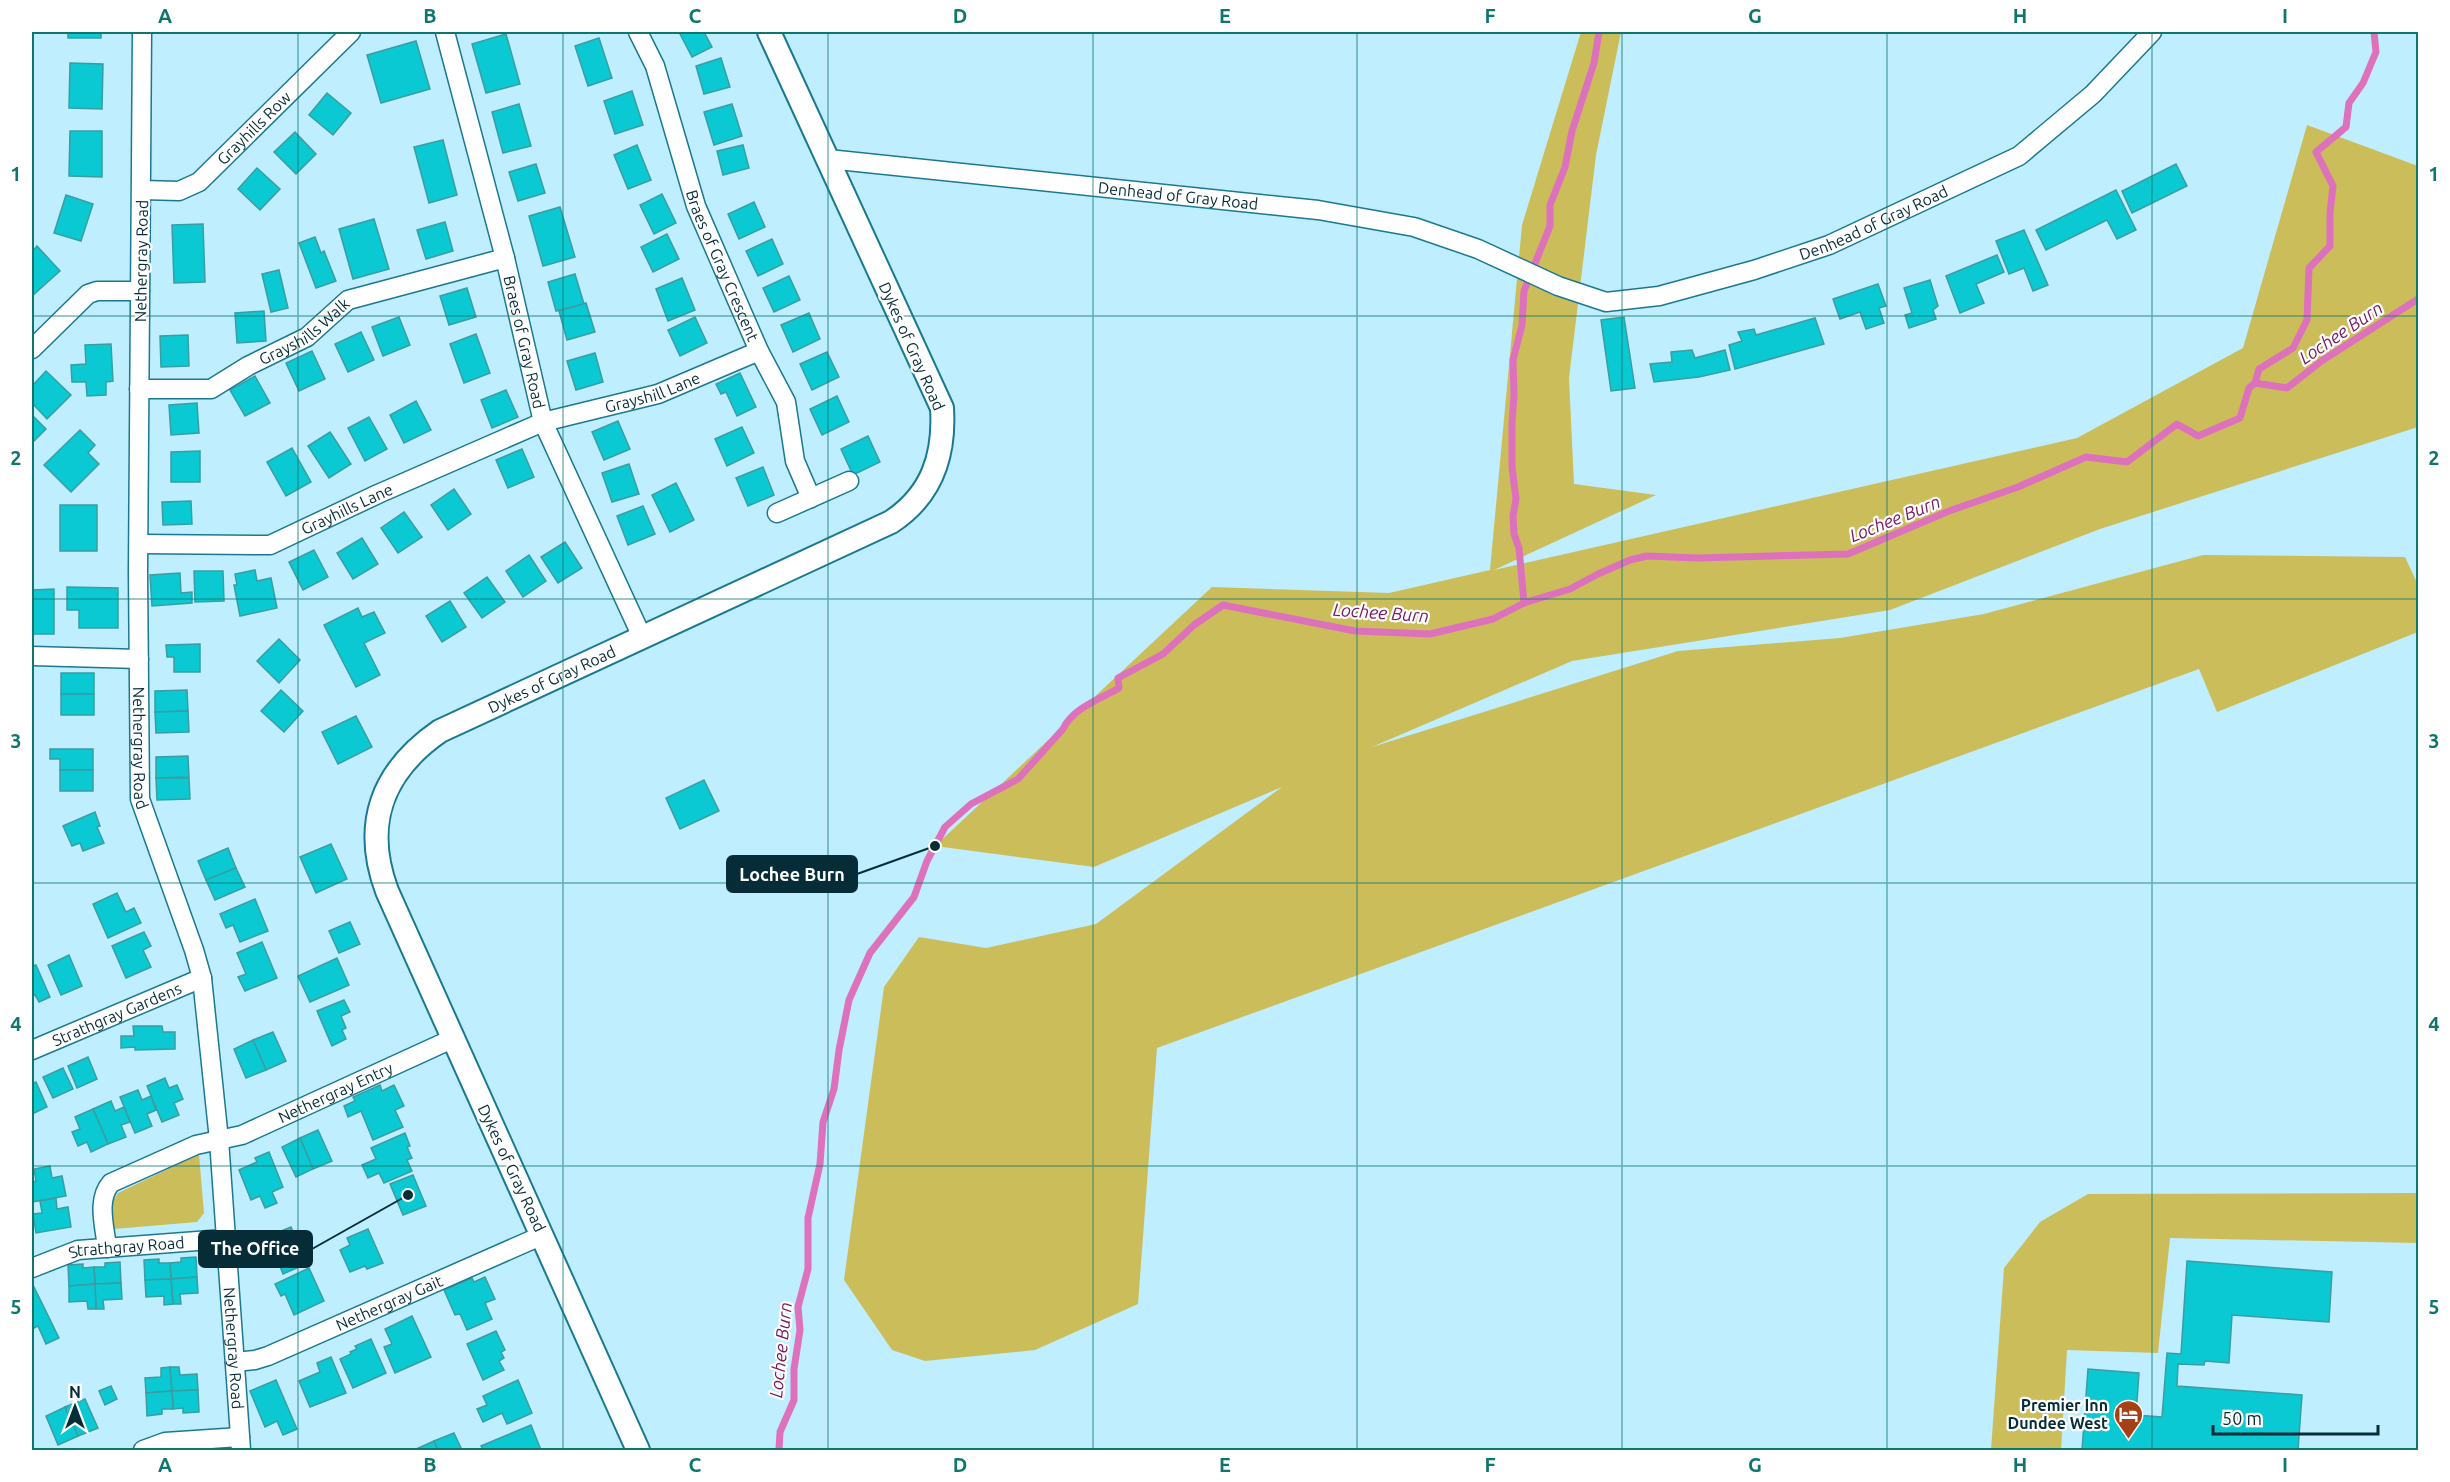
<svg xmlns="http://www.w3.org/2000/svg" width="2450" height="1482" viewBox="0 0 2450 1482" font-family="Ubuntu,sans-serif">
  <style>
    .green { fill: #ccbd5b }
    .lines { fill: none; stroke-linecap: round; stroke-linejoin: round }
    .stream { stroke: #dd71bc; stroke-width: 7 }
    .building { fill: #0ac9d2; stroke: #3a9da3; stroke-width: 1.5 }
    .minor-casing { stroke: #1a7992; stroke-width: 21 }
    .tertiary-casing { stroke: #1a7992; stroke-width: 26 }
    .minor { stroke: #fff; stroke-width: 18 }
    .tertiary { stroke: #fff; stroke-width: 22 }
    .grid { fill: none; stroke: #0f766e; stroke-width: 1.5; stroke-opacity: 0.55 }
    .labels { text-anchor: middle; stroke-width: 4.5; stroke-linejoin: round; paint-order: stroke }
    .street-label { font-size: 16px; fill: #062d37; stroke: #fff }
    .poi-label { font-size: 16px; font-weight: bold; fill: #062d37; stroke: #fff; text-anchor: end }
    .water-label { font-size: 18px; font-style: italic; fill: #791861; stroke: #fff }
    .leader { fill: none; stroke: #062d37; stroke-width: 2 }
    .callout-dot { fill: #062d37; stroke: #fff; stroke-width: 2 }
    .callout { fill: #062d37; stroke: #062d37; stroke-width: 2 }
    .callout-label { font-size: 18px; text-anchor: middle; font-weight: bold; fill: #fff }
    .neatline { fill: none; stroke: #0f766e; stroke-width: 2 }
    .grid-label { font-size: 20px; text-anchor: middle; font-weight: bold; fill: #0f766e }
  </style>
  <rect width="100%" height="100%" fill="#beeeff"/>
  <g class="green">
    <polygon points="1581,32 1621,32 1596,155 1569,378 1574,484 1656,495 1494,570 2077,438 2243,348 2307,125 2418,166 2418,427 2100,529 1890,610 1572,661 1372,747 1678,651 1840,638 1984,614 2203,555 2405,557 2418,585 2418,632 2217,712 2199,669 1157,1048 1138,1304 1035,1350 925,1361 892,1350 844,1280 884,987 919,937 986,948 1096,924 1282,787 1094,867 935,846 1212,587 1389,593 1490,570 1522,225"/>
    <polygon points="199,1154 204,1213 197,1222 114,1229 112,1203 118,1193"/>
    <polygon points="2418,1193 2418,1243 2170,1238 2158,1353 2067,1350 2061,1450 1991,1450 2004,1268 2040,1222 2088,1194"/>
  </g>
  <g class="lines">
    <g class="stream">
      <polyline points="2255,383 2259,369 2293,348 2307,320 2309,268 2330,246 2330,213 2333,186 2316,152 2346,127 2349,103 2363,83 2376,52 2374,32"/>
      <polyline points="2255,383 2287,388 2323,360 2418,299"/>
      <polyline points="1524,603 1519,548 1514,534 1513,516 1516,499 1512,467 1512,423 1514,395 1513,360 1522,325 1524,291 1550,226 1550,205 1565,167 1572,131 1594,63 1599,32"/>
      <path d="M 779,1450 L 780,1432 L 794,1400 L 794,1369 L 800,1330 L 798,1307 L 808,1269 L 808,1218 L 820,1164 L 823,1122 L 834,1089 L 839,1050 L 849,1000 L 870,953 L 914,897 L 927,861 L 945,827 L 971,804 L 1018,779 L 1063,729 C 1073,708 1100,699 1119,688 L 1118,678 L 1163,654 L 1194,625 L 1223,605 L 1355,631 L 1430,634 L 1493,619 L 1524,603 L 1570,589 L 1598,574 L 1630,560 L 1647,556 L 1697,558 L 1848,554 L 1949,511 L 2018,487 L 2086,457 L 2127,462 L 2177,424 L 2198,436 L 2240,418 L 2249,388 L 2255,383"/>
    </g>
  </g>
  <g class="building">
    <rect x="68" y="32" width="33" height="6"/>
    <polygon points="679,32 704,32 712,47 692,57"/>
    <polygon points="506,34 520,84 486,93 472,44"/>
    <polygon points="599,38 612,78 588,86 575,46"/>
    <polygon points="416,41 430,89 381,103 367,55"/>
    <polygon points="721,58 730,87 704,94 696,66"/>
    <polygon points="70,63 103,64 102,109 69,108"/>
    <polygon points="632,91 643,125 615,134 604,101"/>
    <polygon points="327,93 351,113 333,135 309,115"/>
    <polygon points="519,104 531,146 503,153 492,112"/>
    <polygon points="732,104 742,136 714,145 704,112"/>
    <polygon points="70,131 102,131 102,177 69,176"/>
    <polygon points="295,132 316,154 296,174 274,152"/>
    <polygon points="443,140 457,195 429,203 414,147"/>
    <polygon points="637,145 651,180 628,189 614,155"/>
    <polygon points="743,145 749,168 723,175 717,151"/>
    <polygon points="536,164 545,193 518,201 509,172"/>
    <polygon points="2176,164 2187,186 2132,213 2122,191"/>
    <polygon points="257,168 280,189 260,210 238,189"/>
    <polygon points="2116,190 2136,230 2117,239 2107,220 2046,250 2036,230"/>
    <polygon points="662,194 676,223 654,234 640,205"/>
    <polygon points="66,195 93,204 81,241 54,233"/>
    <polygon points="754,202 765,227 739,239 728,214"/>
    <polygon points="560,207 575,257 543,266 529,216"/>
    <polygon points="374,219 389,269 353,279 339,229"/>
    <polygon points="445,222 453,251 426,259 417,230"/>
    <polygon points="203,224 205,282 174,283 172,225"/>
    <polygon points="2024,230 2048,285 2033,291 2024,268 2009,274 1996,241"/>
    <polygon points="667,234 679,259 653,272 641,247"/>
    <polygon points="315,237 321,253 324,251 336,281 316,288 299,243"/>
    <polygon points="772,239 783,264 758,276 746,251"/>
    <polygon points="37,246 60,271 32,296 32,252"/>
    <polygon points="1997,255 2004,272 1976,284 1984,303 1960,313 1946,276"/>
    <polygon points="279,270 288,308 271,312 262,274"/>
    <polygon points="575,274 584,304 556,311 548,282"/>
    <polygon points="789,276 800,300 774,312 763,288"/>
    <polygon points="682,278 695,310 668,321 656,289"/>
    <polygon points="1930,280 1938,306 1933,310 1936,319 1909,328 1905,315 1912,313 1904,288"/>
    <polygon points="1878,284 1886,306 1879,308 1884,323 1866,329 1860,312 1840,319 1833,299"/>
    <polygon points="467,288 476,317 449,325 440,296"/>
    <polygon points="586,303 595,332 567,340 559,311"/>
    <polygon points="264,311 266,341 237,343 235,313"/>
    <polygon points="809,313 820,339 793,352 781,325"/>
    <polygon points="399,317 410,345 383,356 372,327"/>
    <polygon points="695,317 707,343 680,356 668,330"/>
    <polygon points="1624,317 1635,388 1611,391 1601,320"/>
    <polygon points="1815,318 1824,344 1735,369 1729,345 1742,341 1738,332 1754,329 1756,335"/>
    <polygon points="361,332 374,360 348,372 335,344"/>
    <polygon points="476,334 490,373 464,383 450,344"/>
    <polygon points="188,335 189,366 161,367 160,336"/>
    <polygon points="111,344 113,381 106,382 106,395 87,396 86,382 72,382 71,365 86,364 85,345"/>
    <polygon points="1692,350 1695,358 1725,350 1730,370 1699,377 1654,382 1650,364 1672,362 1671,352"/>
    <polygon points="312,351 325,379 299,391 286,363"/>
    <polygon points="827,352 839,377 812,390 800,364"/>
    <polygon points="595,353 603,382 576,390 567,361"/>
    <polygon points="46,371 71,395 47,419 32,403 32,386"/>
    <polygon points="740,373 756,407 737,416 726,392 721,394 716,384"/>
    <polygon points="255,376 270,403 245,416 230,390"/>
    <polygon points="506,390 518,417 492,428 481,400"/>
    <polygon points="837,396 849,422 822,435 810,409"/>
    <polygon points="416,401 431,430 404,443 390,415"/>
    <polygon points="197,403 199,433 171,435 169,405"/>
    <polygon points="32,415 46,429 32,443"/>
    <polygon points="369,417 387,449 365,461 348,428"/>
    <polygon points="618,421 630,449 604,460 592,432"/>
    <polygon points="742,427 754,453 727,466 715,439"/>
    <polygon points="80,430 95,445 88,453 99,464 71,492 44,465"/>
    <polygon points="330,432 351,464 329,478 308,446"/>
    <polygon points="868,436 880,462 853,475 841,449"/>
    <polygon points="292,448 311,482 286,496 267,462"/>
    <polygon points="522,449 534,477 508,488 496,460"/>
    <polygon points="200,451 200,482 171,482 171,452"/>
    <polygon points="629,464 639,494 612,502 602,473"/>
    <polygon points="763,467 774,495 748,506 736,478"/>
    <polygon points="676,483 694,520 670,532 652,495"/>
    <polygon points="454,489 471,514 448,530 431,505"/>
    <polygon points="191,501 192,524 163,525 162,502"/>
    <rect x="60" y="505" width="37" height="46"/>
    <polygon points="643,506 655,534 628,545 617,516"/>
    <polygon points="404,512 422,537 398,553 381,528"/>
    <polygon points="362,538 378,564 353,579 337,553"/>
    <polygon points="565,542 582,568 558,583 541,557"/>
    <polygon points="314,550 328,577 303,590 289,562"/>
    <polygon points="529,555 546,581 523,597 506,571"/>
    <polygon points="255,570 257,581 271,578 277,608 240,616 234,585 237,585 235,574"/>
    <polygon points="194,571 223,571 224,601 195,602"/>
    <polygon points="180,573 181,593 192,592 192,603 152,606 150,575"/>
    <polygon points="32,574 32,590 54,589 54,634 32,634"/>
    <polygon points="487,577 505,602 482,618 464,593"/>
    <polygon points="67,587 118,588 118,628 79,628 79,610 67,610"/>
    <polygon points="450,601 466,627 442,642 426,616"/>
    <polygon points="358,608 362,617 374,612 385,633 364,643 380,675 356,687 324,625"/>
    <polygon points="279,639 300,660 279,683 257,661"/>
    <polygon points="200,644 200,672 174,672 174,657 167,657 166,645"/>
    <rect x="61" y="673" width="33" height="21"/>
    <polygon points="187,690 188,711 155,712 155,691"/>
    <polygon points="281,690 303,711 284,732 261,711"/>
    <rect x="61" y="694" width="33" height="21"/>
    <polygon points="188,711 189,732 156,733 155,712"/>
    <polygon points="356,716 372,747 338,764 322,732"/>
    <polygon points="50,749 93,749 93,770 60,770 60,759 50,759"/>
    <polygon points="188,756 189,777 156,778 156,757"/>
    <rect x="60" y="770" width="33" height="21"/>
    <polygon points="156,778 189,778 190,799 157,800"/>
    <polygon points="704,780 719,811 680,829 666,798"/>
    <polygon points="95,812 100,826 97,827 104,843 83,851 80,843 72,846 63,826"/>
    <polygon points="331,844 347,879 316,893 300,857"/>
    <polygon points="228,848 236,868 206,880 198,861"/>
    <polygon points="236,868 245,887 215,900 206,880"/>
    <polygon points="117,893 126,912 134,908 141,923 108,938 93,904"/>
    <polygon points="255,899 268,931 240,942 233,925 226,928 220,914"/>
    <polygon points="350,922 360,944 339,953 329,931"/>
    <polygon points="144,932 151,946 143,950 151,967 126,978 112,946"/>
    <polygon points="262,942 277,978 245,991 238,977 246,974 237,953"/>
    <polygon points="69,955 82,986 61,995 48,965"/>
    <polygon points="337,958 349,985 310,1002 298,976"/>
    <polygon points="36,965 50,997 39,1002 35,995 32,996 32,966"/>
    <polygon points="344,1000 350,1012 341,1016 346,1028 342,1030 346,1039 332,1046 317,1011"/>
    <polygon points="133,1026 162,1026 163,1032 175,1032 175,1049 135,1050 135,1047 121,1048 121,1036 134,1036"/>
    <polygon points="273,1032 286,1061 266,1070 253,1040"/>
    <polygon points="253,1040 266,1070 246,1078 234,1049"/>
    <polygon points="88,1057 97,1079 77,1088 68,1066"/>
    <polygon points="63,1068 73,1089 53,1098 43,1077"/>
    <polygon points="165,1078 169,1088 177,1085 183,1099 174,1103 179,1115 162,1122 147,1086"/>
    <polygon points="36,1082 47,1107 32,1114 32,1084"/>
    <polygon points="380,1085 382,1091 394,1085 404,1106 395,1110 403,1127 373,1140 361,1111 348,1117 344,1106 355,1101 353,1097"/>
    <polygon points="138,1090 142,1100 151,1096 156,1110 147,1114 152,1126 135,1133 120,1097"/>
    <polygon points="111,1101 115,1111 124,1107 130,1122 121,1125 126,1137 108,1144 93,1109"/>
    <polygon points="93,1109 108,1144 91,1152 87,1142 78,1146 72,1132 80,1129 75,1117"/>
    <polygon points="318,1130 332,1161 313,1169 300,1138"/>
    <polygon points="405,1133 410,1146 407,1147 412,1158 407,1160 412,1171 384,1183 379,1173 368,1178 362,1165 376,1159 371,1148"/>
    <polygon points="300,1138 313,1169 296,1177 282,1147"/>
    <polygon points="269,1152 283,1187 272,1192 277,1203 265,1208 260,1196 251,1200 239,1170 257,1162 255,1158"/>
    <polygon points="50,1166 52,1178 62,1176 66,1196 32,1202 32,1182 36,1181 34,1169"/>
    <polygon points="413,1175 426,1206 403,1215 390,1184"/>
    <polygon points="56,1198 57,1209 68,1207 71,1227 36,1233 33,1214 42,1213 40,1201"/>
    <polygon points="291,1227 301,1251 265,1267 254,1242"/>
    <polygon points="368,1229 383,1263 367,1269 365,1266 350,1272 340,1250 350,1245 347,1238"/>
    <polygon points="302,1254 306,1264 283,1274 279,1264"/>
    <polygon points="196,1257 197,1277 171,1279 170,1263 181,1262 181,1258"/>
    <polygon points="159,1259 159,1263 170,1263 171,1279 145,1280 144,1260"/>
    <polygon points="2187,1261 2332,1272 2329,1322 2232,1315 2229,1363 2205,1361 2204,1365 2178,1364 2177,1386 2302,1395 2298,1450 2082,1450 2088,1369 2139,1373 2136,1415 2162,1417 2167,1353 2181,1354"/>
    <polygon points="120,1262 121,1283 95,1284 94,1267 105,1267 105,1263"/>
    <polygon points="83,1264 83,1268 94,1267 95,1284 69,1286 68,1265"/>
    <polygon points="309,1268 324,1301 294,1315 285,1294 281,1296 275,1284"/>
    <polygon points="197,1277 198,1293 180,1294 181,1304 173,1304 171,1279"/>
    <polygon points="485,1277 495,1299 485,1303 492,1319 467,1330 460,1314 455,1315 444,1290 472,1278 474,1282"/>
    <polygon points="171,1279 173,1304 164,1305 164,1296 146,1297 145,1280"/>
    <polygon points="121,1283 122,1299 103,1300 104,1309 96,1309 95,1284"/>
    <polygon points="95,1284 96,1309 88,1309 87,1301 69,1302 69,1286"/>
    <polygon points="34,1287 59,1338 46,1344 38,1326 32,1329 32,1288"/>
    <polygon points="412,1316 431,1357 395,1373 384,1347 392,1344 385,1329"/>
    <polygon points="496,1331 505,1350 501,1352 504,1358 499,1361 504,1370 483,1380 467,1344"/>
    <polygon points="371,1339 386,1373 353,1388 340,1359 351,1354 350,1352 357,1349 355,1346"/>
    <polygon points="331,1357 346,1393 310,1407 299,1381 320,1372 317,1363"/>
    <polygon points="170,1367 172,1391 146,1393 145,1378 161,1377 161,1368"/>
    <polygon points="170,1367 179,1367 180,1375 197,1374 198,1390 172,1391"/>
    <polygon points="276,1380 297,1429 283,1435 277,1421 265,1427 250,1391"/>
    <polygon points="518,1380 532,1413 507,1424 502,1413 483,1422 477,1409 487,1405 483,1396"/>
    <polygon points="111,1386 117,1399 105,1405 99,1391"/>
    <polygon points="198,1390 199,1412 183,1413 183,1408 173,1409 172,1391"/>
    <polygon points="172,1391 173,1409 162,1409 162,1414 147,1416 146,1393"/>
    <polygon points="85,1399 98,1428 78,1436 65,1407"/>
    <polygon points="65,1407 78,1436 58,1445 46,1416"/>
    <polygon points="531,1425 541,1450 483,1450 481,1446"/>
    <polygon points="454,1433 462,1450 438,1450 434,1441"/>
    <polygon points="434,1441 438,1450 414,1450"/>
  </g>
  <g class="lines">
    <defs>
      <g id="minor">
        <path id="s1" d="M 142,32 L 138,572 L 140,799 L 194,950 L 202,978 L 219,1140 L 241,1450"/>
        <path id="s2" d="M 445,32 L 505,258 L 543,422 L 642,637"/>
        <path id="s3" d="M 638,32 L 655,66 L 696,206 L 759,351 L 786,402 L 795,461 L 811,498"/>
        <path id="s4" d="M 828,159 L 1318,210 L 1414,227 L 1478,249 L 1558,286 L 1606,302 L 1659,296 L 1754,270 L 1829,245 L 2019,156 L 2093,94 L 2152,32"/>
        <path id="s5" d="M 142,190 L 179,191 L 199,182 L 351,32"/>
        <polyline points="32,349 88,294 97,291 140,291"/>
        <path id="s6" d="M 139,389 L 211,389 L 248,366 L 307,337 L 348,300 L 505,258"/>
        <polyline points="777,513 849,481"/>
        <path id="s7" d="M 139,544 L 270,545 L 378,494 L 543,422 L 658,394 L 759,351"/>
        <polyline points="32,656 139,659"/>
        <path id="s8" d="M 32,1050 L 202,978"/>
        <path id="s9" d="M 107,1248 C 105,1227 96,1200 111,1183 L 196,1145 L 242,1135 L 452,1039"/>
        <path id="s10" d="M 32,1268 L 78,1250 L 224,1239"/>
        <path id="s11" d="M 235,1362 L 255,1360 L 268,1356 L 543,1235"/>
        <polyline points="143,1450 165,1442 240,1437"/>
      </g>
      <g id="tertiary">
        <path id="s12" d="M 638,1450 L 387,891 C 362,824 382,771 440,731 L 891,522 C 932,495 945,456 942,408 L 769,32"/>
      </g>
    </defs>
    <use href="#minor" class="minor-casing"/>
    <use href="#tertiary" class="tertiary-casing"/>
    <use href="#minor" class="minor"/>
    <use href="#tertiary" class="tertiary"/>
  </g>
  <path class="grid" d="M 298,32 L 298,1450M 563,32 L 563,1450M 828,32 L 828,1450M 1093,32 L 1093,1450M 1357,32 L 1357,1450M 1622,32 L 1622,1450M 1887,32 L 1887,1450M 2152,32 L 2152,1450M 32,316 L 2418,316M 32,599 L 2418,599M 32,883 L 2418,883M 32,1166 L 2418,1166"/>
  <defs>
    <symbol id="hotel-pin" viewBox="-11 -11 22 30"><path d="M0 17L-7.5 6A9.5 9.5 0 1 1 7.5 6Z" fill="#a64115" stroke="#fff"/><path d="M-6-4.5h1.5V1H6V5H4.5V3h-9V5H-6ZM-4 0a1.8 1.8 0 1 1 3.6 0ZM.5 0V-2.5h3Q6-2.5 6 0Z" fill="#fff"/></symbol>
  </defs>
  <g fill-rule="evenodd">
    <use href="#hotel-pin" x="2112" y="1398" width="33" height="45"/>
  </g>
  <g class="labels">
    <g class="street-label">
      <text dy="6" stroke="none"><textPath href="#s5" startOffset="136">Grayhills Row</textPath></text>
      <text dy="6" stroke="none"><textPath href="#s4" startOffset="352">Denhead of Gray Road</textPath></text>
      <text dy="6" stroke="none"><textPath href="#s4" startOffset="1077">Denhead of Gray Road</textPath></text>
      <text transform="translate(141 261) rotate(-89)" y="6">Nethergray Road</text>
      <text dy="6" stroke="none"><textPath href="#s3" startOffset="249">Braes of Gray Crescent</textPath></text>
      <text dy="6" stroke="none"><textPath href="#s6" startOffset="182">Grayshills Walk</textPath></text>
      <text dy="6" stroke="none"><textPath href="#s2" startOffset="320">Braes of Gray Road</textPath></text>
      <text transform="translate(912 346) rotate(66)" y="6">Dykes of Gray Road</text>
      <text dy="6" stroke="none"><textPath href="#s7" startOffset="544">Grayshill Lane</textPath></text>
      <text dy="6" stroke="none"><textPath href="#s7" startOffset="216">Grayhills Lane</textPath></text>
      <text dy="6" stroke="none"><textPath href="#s12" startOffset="920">Dykes of Gray Road</textPath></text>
      <text dy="6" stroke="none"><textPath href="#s1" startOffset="716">Nethergray Road</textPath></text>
      <text dy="6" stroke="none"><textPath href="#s8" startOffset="92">Strathgray Gardens</textPath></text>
      <text dy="6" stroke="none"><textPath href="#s9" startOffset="310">Nethergray Entry</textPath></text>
      <text transform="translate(512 1168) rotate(65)" y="6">Dykes of Gray Road</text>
      <text dy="6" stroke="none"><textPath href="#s10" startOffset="98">Strathgray Road</textPath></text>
      <text dy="6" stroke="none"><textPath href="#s11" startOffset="166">Nethergray Gait</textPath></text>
      <text dy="6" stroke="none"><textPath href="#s1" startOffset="1328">Nethergray Road</textPath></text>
    </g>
    <g class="poi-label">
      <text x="2108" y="1411">Premier Inn<tspan x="2108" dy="18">Dundee West</tspan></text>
    </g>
    <g class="water-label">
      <text transform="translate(2341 333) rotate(-34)" y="6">Lochee Burn</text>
      <text transform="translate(1895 519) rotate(-22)" y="6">Lochee Burn</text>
      <text transform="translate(1381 613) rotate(4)" y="6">Lochee Burn</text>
      <text transform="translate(781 1350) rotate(-84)" y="6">Lochee Burn</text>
    </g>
  </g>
  <path class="leader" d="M935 846L857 874M408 1195L312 1249"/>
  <g class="callout-dot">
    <circle cx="935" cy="846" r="6"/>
    <circle cx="408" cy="1195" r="6"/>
  </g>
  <g class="callout">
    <rect x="727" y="856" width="130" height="36" rx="6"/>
    <rect x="199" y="1231" width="113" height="36" rx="6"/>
  </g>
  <g class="callout-label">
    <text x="792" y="881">Lochee Burn</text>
    <text x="255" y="1255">The Office</text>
  </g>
  <rect width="2450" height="1482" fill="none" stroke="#ffffff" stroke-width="66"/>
  <g transform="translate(75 1407)" stroke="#ffffff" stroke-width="4.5" paint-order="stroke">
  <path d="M0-4.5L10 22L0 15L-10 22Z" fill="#062d37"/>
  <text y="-9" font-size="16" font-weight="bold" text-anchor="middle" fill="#062d37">N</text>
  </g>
  <path d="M2213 1425v9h165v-9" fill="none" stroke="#062d37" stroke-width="3"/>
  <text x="2222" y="1425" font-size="18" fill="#062d37" stroke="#ffffff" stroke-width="4.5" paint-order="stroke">50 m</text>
  <rect x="33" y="33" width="2384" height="1416" class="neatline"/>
  <g class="grid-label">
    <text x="165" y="23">A</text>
    <text x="430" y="23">B</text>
    <text x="695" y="23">C</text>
    <text x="960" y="23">D</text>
    <text x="1225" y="23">E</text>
    <text x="1490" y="23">F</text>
    <text x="1755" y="23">G</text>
    <text x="2020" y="23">H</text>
    <text x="2285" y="23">I</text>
    <text x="16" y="181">1</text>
    <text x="2434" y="181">1</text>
    <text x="16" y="465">2</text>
    <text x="2434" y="465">2</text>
    <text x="16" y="748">3</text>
    <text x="2434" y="748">3</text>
    <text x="16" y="1031">4</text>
    <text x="2434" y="1031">4</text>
    <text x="16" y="1314">5</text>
    <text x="2434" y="1314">5</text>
    <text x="165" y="1472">A</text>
    <text x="430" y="1472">B</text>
    <text x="695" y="1472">C</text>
    <text x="960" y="1472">D</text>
    <text x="1225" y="1472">E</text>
    <text x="1490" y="1472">F</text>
    <text x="1755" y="1472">G</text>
    <text x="2020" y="1472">H</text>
    <text x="2285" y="1472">I</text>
  </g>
</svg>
